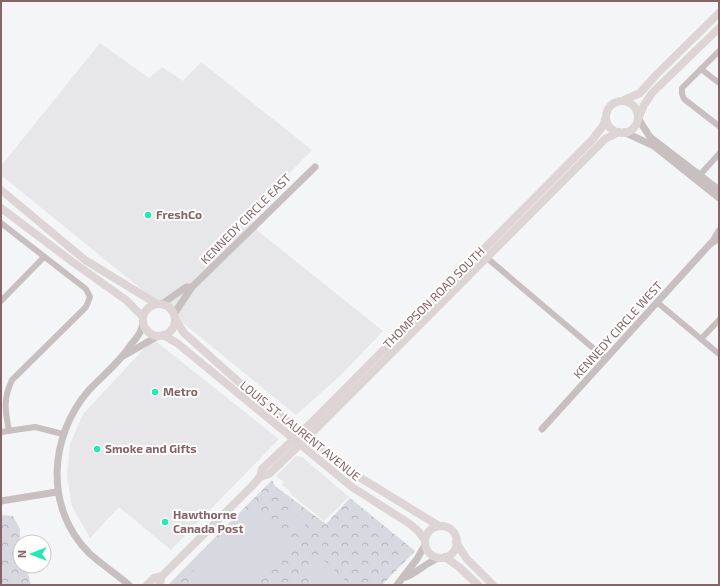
<svg xmlns="http://www.w3.org/2000/svg" width="720" height="586" viewBox="0 0 720 586" font-family="'Exo 2',sans-serif">
  <style>
    .built { fill: #e7e6e8 }
    .forest { fill: url(#forest-crowns) }
    .pitch { fill: #d8d8e1 }
    .lines { fill: none; stroke-linecap: round; stroke-linejoin: round }
    .minor { stroke: #c8bfc0; stroke-width: 6 }
    .tertiary { stroke: #c8bfc0; stroke-width: 7 }
    .secondary { stroke: #ddd4d5; stroke-width: 8 }
    .poi-dot { fill: #1eedb2; stroke: #fff; stroke-width: 1.5 }
    .labels { text-anchor: middle; stroke-width: 4; stroke-linejoin: round; paint-order: stroke }
    .poi-label { font-size: 12px; font-weight: bold; fill: #876467; stroke: #fff; text-anchor: start }
    .street-label { font-size: 12px; fill: #876467; stroke: #fff }
  </style>
  <defs>
    <pattern id="forest-crowns" width="20" height="18" patternUnits="userSpaceOnUse"><rect width="20" height="18" fill="#d8d8e1"/><path d="M2 6a3 3 0 1 1 6 0M12 15a3 3 0 1 1 6 0" fill="none" stroke="#b5b3ba"/></pattern>
  </defs>
  <rect width="100%" height="100%" fill="#f4f5f7"/>
  <g class="built">
    <polygon points="100,43 149,78 162,67 183,81 201,62 312,150 248,215 258,231 383,331 342,374 296,415 1,175 1,166"/>
    <polygon points="153,339 279,439 171,550 119,507 90,538 72,506 67,476 70,444 83,414"/>
    <polygon points="296,456 302,457 349,497 324,521 292,495 289,490 282,485 284,482 276,476"/>
  </g>
  <g class="forest">
    <polygon points="272,480 275,486 326,524 350,498 415,551 382,585 168,585"/>
    <polygon points="1,515 13,516 20,529 20,566 26,566 31,585 1,585"/>
  </g>
  <g class="pitch">
    <polygon points="256,507 295,546 256,585 197,585 188,576"/>
    <polygon points="290,509 306,526 297,534 281,518"/>
    <polygon points="323,559 350,585 317,585 307,576"/>
  </g>
  <g class="lines">
    <g class="minor">
      <polyline points="719,51 682,88 682,94 684,99 719,126"/>
      <polyline points="701,69 719,83"/>
      <polyline points="697,178 719,154"/>
      <path d="M 1,223 L 86,289 L 90,297 L 86,307 L 12,380 C 3,399 5,410 9,431"/>
      <polyline points="487,258 606,359"/>
      <polyline points="1,301 44,257"/>
      <polyline points="658,303 719,354"/>
      <polyline points="701,339 719,320"/>
      <polyline points="1,432 35,427 63,434"/>
    </g>
    <g class="tertiary">
      <polyline points="639,120 650,137 719,190"/>
      <polyline points="624,132 654,146 719,198"/>
      <polyline points="713,241 719,231"/>
      <polyline points="192,287 315,167"/>
      <polyline points="162,304 186,287 192,287 174,314"/>
      <polyline points="125,355 158,336"/>
      <polyline points="542,429 710,244 719,238"/>
      <polyline points="1,501 57,492"/>
      <path d="M 403,578 C 417,574 426,562 439,558"/>
      <path d="M 129,585 C 116,574 101,564 89,553 C 44,508 49,436 89,390 C 103,375 119,363 130,346 C 136,338 142,333 143,322"/>
      <polyline points="397,585 417,559 425,545"/>
    </g>
    <g class="secondary">
      <polyline points="624,100 640,93 657,74 719,13"/>
      <circle cx="622" cy="117" r="16"/>
      <polyline points="639,117 644,105 652,93 719,28"/>
      <polyline points="1,190 85,260 157,304"/>
      <polyline points="1,208 74,263 126,300 143,317"/>
      <circle cx="159" cy="320" r="16"/>
      <polyline points="175,319 184,333 241,384 351,472 439,526"/>
      <polyline points="163,335 177,343 352,487 410,524 418,531 425,540"/>
      <polyline points="260,477 269,474 314,431 598,146 605,139 619,132"/>
      <circle cx="441" cy="542" r="16"/>
      <polyline points="456,542 466,558 493,585"/>
      <polyline points="445,557 459,567 478,585"/>
      <polyline points="147,585 154,578 162,576 252,486 260,477 262,469 311,423 592,140 603,126 606,117"/>
      <polyline points="159,585 162,576"/>
    </g>
  </g>
  <g class="poi-dot">
    <circle cx="148" cy="215" r="4"/>
    <circle cx="155" cy="392" r="4"/>
    <circle cx="97" cy="449" r="4"/>
    <circle cx="165" cy="522" r="4"/>
  </g>
  <g class="labels">
    <g class="poi-label">
      <text x="156" y="219">FreshCo</text>
      <text x="163" y="396">Metro</text>
      <text x="105" y="453">Smoke and Gifts</text>
      <text x="173" y="519">Hawthorne<tspan x="173" dy="14">Canada Post</tspan></text>
    </g>
    <g class="street-label">
      <text transform="translate(246 219) rotate(-45)" y="4">KENNEDY CIRCLE EAST</text>
      <text transform="translate(434 298) rotate(-45)" y="4">THOMPSON ROAD SOUTH</text>
      <text transform="translate(618 330) rotate(-48)" y="4">KENNEDY CIRCLE WEST</text>
      <text transform="translate(300 431) rotate(39)" y="4">LOUIS ST. LAURENT AVENUE</text>
    </g>
  </g>
  <rect width="720" height="586" fill="none" stroke="#876467" stroke-width="4"/>
  <g transform="translate(32 554) rotate(270)"><circle r="19" fill="#ffffff" stroke="#cfc1c2"/>
  <path d="M0-3L7 15L0 10L-7 15Z" fill="#1eedb2"/>
  <text y="-6" font-size="11" font-weight="bold" text-anchor="middle" fill="#876467">N</text>
  </g>
</svg>
